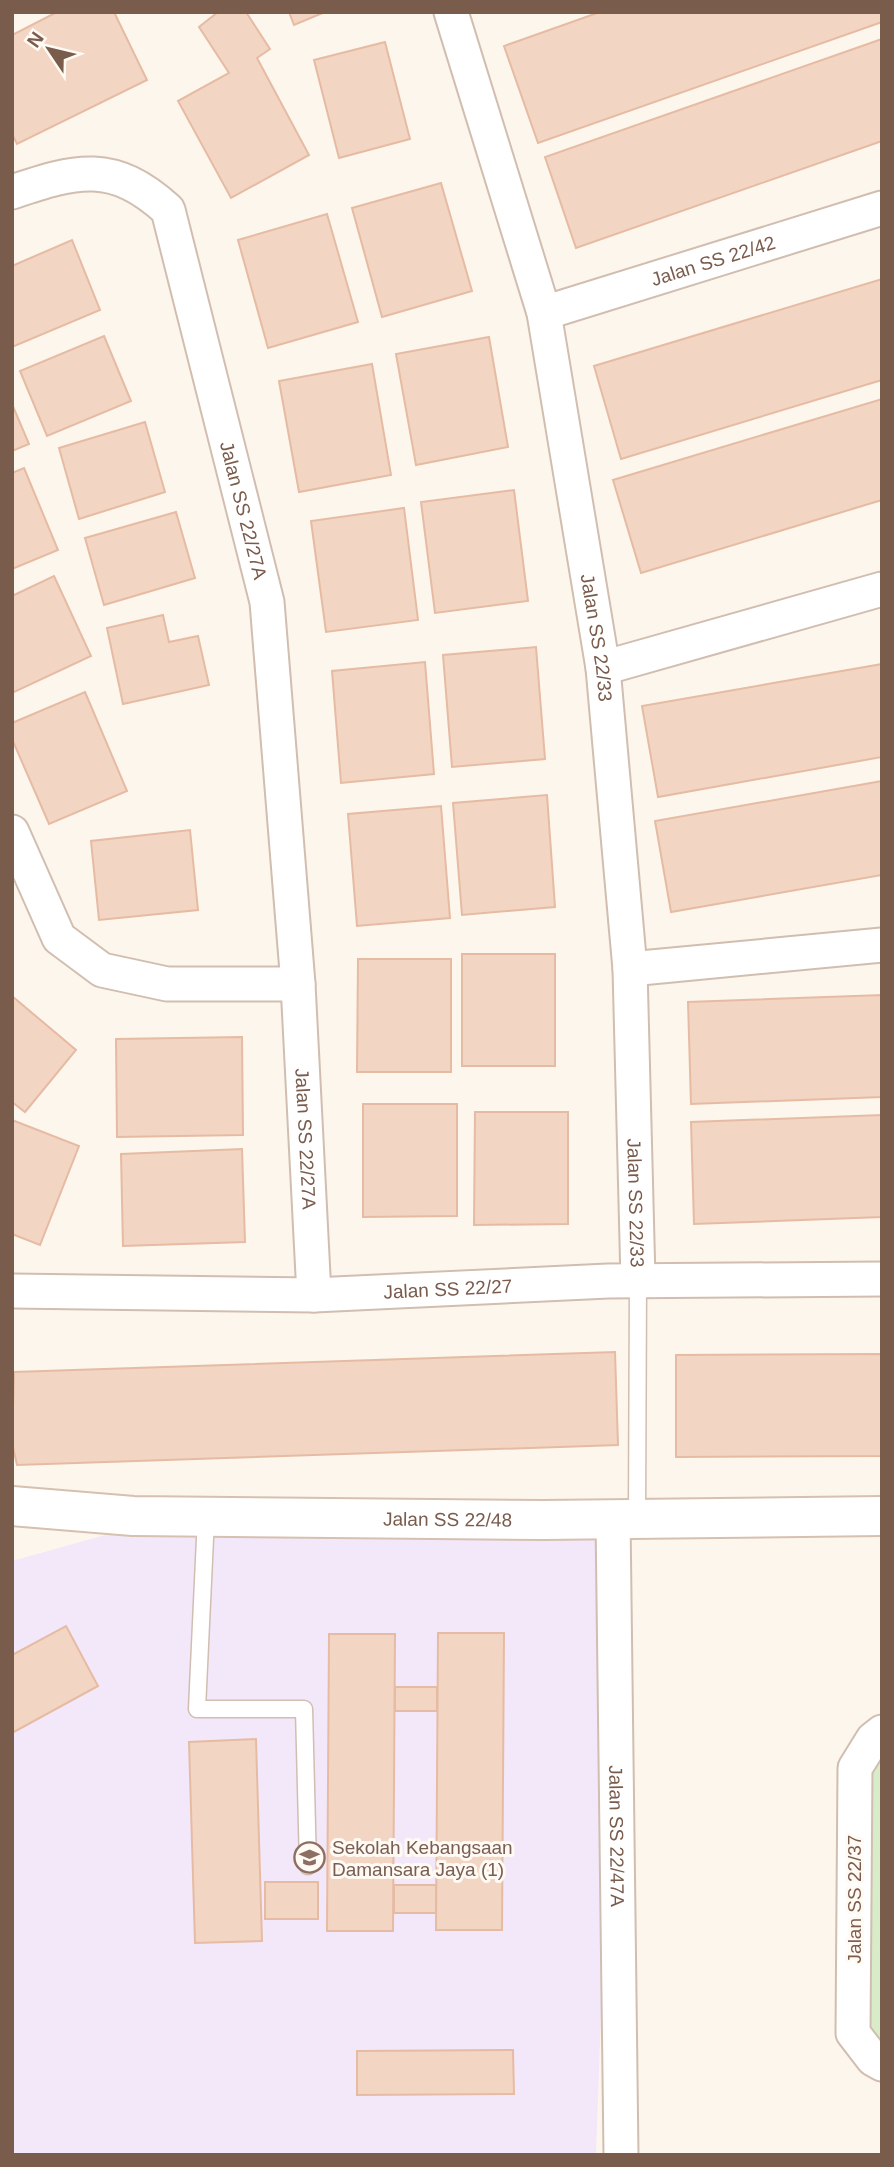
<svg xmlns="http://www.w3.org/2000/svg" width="894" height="2167" viewBox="0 0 894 2167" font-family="Helvetica,sans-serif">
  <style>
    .education { fill: #f3e8fa }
    .green { fill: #d8ecc9 }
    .building { fill: #f3d5c3; stroke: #e6bba3; stroke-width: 2 }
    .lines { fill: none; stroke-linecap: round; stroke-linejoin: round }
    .lane-casing { stroke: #d1beb0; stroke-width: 19 }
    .street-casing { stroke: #d1beb0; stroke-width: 37 }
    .secondary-casing { stroke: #d6c0b0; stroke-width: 42 }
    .lane { stroke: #fff; stroke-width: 16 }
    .street { stroke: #fff; stroke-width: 33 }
    .secondary { stroke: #fff; stroke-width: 38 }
    .labels { text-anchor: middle; stroke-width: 6; stroke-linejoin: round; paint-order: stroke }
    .street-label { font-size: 19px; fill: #7a5c4d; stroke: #fffaf3 }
    .education-label { font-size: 19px; fill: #785e54; stroke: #fffaf3; text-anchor: start }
  </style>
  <rect width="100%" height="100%" fill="#fdf6ec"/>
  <polygon class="education" points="130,1528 618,1538 596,2155 12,2155 12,1561"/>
  <polygon class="green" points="882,1757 882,2042 863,2027 870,1772"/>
  <g class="building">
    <polygon points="57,12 114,12 147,80 17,144 12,134 12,35"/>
    <polygon points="218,12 246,12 270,49 257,58 309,155 231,198 178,101 229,73 199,27"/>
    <polygon points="289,12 325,12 294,25"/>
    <polygon points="600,12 882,12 882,22 538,143 504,46"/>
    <polygon points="882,39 882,141 576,248 545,157"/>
    <polygon points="385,42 410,139 339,158 314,60"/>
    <polygon points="441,183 472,291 382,317 352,208"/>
    <polygon points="327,214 358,322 268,348 238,240"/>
    <polygon points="72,240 100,310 12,347 12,266"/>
    <polygon points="882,279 882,380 621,459 594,366"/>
    <polygon points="104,336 131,401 47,436 20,371"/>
    <polygon points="489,337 508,447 416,465 396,354"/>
    <polygon points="372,364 391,475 299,492 279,381"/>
    <polygon points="882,399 882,500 641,573 613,480"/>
    <polygon points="12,404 29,444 12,451"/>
    <polygon points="145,422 165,492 79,519 59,448"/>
    <polygon points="24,468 58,550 12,569 12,473"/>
    <polygon points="514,490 528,601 435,613 421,502"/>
    <polygon points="404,508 418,620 326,632 311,521"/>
    <polygon points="176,512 195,578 104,605 85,538"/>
    <polygon points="54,576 91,656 12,693 12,596"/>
    <polygon points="163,615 169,642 198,636 209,685 123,704 107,628"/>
    <polygon points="536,647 545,759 452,767 443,655"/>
    <polygon points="425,662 434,774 341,783 332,671"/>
    <polygon points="882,664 882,757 658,797 642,706"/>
    <polygon points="85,692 127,791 49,824 12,739 12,723"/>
    <polygon points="882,781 882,875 671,912 655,821"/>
    <polygon points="547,795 555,907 462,915 453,803"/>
    <polygon points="441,806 450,918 357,926 348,814"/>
    <polygon points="190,830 198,910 99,920 91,841"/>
    <rect x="462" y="954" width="93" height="112"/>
    <polygon points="358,959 451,959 451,1072 357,1072"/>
    <polygon points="882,995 882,1097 691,1104 688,1002"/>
    <polygon points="12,996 76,1050 25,1112 12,1102"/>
    <polygon points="242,1037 243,1135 117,1137 116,1039"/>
    <polygon points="363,1104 457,1104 457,1216 363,1217"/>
    <polygon points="475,1112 568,1112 568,1224 474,1225"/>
    <polygon points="882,1115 882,1217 694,1224 691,1122"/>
    <polygon points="12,1120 79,1146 40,1245 12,1234"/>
    <polygon points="242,1149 245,1242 123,1246 121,1154"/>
    <polygon points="615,1352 618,1445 17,1465 12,1443 14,1372"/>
    <polygon points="882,1354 882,1456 676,1457 676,1355"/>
    <polygon points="66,1626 98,1686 12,1733 12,1655"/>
    <polygon points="438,1633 504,1633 502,1930 436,1930"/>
    <polygon points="329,1634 395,1634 393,1931 327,1931"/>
    <rect x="395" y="1687" width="42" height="24"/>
    <polygon points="256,1739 262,1941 195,1943 189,1742"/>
    <rect x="265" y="1882" width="53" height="37"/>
    <rect x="394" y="1885" width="42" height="28"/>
    <polygon points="513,2050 514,2094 357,2095 357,2051"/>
  </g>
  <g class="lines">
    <defs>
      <g id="lane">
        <polyline points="206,1517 197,1709 304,1709 308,1866"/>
        <polyline points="637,1518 638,1280"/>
      </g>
      <g id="street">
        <path id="s1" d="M 451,12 L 544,313 L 603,668 L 630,969 L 638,1280"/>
        <path id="s2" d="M 12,192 C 77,170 113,160 168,210 L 267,602 L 298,984 L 314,1295"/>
        <path id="s3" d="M 544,313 L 882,208"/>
        <polyline points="603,668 882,589"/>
        <polyline points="12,832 59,938 102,970 167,984 298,984"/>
        <polyline points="630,969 882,945"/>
        <path id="s4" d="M 12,1291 L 314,1295 L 608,1281 L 882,1279"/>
        <path id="s5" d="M 613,1518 L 621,2155"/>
        <polyline points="882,1732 873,1739 855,1768 853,2033 873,2059 882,2064"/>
      </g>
      <g id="secondary">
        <path id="s6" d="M 12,1506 L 133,1516 L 543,1520 L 882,1516"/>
      </g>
    </defs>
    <use href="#lane" class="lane-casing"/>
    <use href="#street" class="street-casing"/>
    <use href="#secondary" class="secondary-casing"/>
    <use href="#lane" class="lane"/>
    <use href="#street" class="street"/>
    <use href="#secondary" class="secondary"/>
  </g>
  <defs>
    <symbol id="school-ring" viewBox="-11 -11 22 22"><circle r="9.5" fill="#fffaf3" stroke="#8d6e63" stroke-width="1.5"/><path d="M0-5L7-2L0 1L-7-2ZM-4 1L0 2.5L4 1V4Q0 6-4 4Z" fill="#8d6e63"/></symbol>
  </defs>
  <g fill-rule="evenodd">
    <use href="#school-ring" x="292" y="1840" width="35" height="35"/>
  </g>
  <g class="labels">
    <g class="street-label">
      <text dy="7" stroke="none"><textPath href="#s3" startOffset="177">Jalan SS 22/42</textPath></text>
      <text dy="7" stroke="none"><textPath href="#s2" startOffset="478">Jalan SS 22/27A</textPath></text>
      <text dy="7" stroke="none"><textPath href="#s1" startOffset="644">Jalan SS 22/33</textPath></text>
      <text dy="7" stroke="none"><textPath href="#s2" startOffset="1111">Jalan SS 22/27A</textPath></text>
      <text dy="7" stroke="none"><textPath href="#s1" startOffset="1211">Jalan SS 22/33</textPath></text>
      <text dy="7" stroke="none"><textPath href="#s4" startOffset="436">Jalan SS 22/27</textPath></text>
      <text dy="7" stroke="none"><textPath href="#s6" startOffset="436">Jalan SS 22/48</textPath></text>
      <text dy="7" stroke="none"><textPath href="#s5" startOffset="318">Jalan SS 22/47A</textPath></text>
      <text transform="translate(854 1899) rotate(-90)" y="7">Jalan SS 22/37</text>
    </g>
    <g class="education-label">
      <text x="332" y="1854">Sekolah Kebangsaan<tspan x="332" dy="22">Damansara Jaya (1)</tspan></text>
    </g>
  </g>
  <rect width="894" height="2167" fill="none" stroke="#7a5c4d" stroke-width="28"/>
  <g transform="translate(49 49) rotate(305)" stroke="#fffaf3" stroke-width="5" paint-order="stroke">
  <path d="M0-5L12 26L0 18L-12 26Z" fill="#7a5c4d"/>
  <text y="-10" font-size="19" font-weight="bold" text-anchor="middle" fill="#7a5c4d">N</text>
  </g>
</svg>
